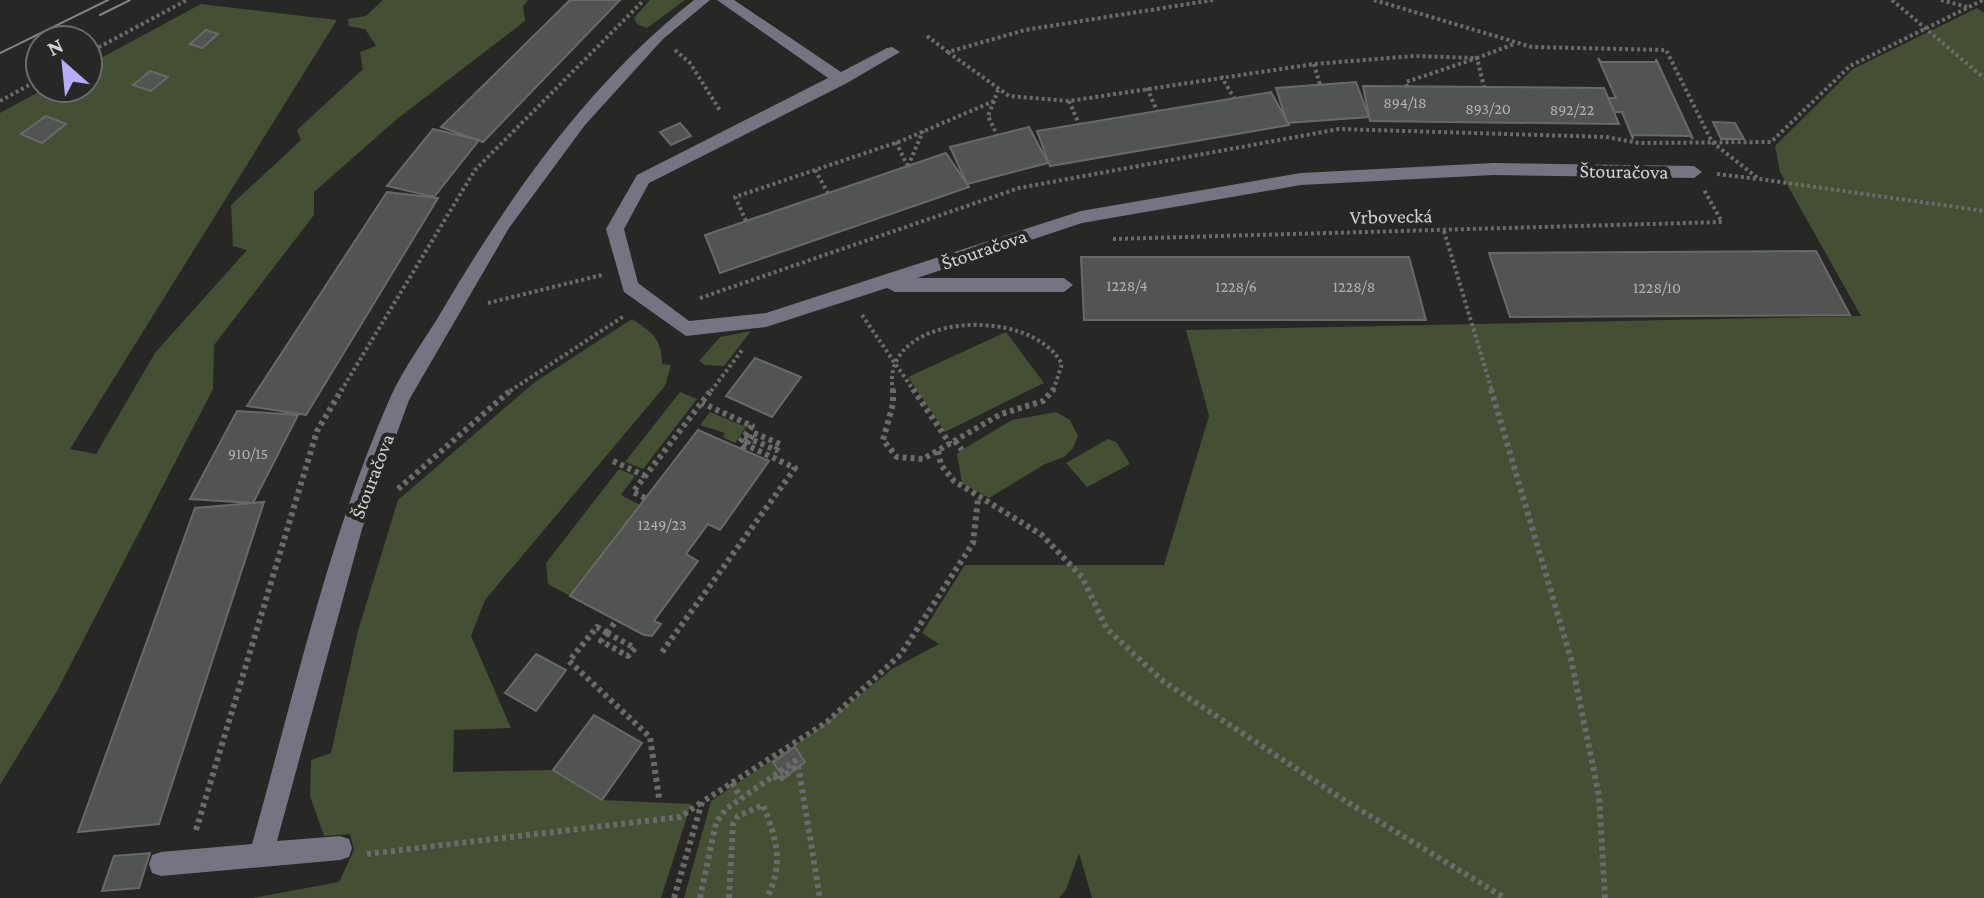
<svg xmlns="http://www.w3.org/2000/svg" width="1984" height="898" viewBox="0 0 1984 898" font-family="'Crimson Pro',serif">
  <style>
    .green { fill: #444f33 }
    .building { fill: #525451; stroke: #696a67; stroke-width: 2 }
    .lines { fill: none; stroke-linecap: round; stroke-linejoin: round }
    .path-far1 { stroke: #6b6b69; stroke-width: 4; stroke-dasharray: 3 3; stroke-linecap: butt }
    .path { stroke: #6b6b69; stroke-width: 6; stroke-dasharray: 4 4; stroke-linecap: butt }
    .minor { fill: #767482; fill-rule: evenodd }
    .tram { stroke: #848482; stroke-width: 2 }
    .labels { text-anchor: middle; stroke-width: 8; stroke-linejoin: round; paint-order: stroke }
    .number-label { font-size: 16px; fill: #b2b2b1 }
    .street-label { font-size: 20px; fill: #d2d2d1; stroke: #272825 }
  </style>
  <rect width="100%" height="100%" fill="#272825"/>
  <g class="green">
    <polygon points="383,0 528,0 523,6 525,21 397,119 314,192 314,215 214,345 213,389 57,691 0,785 0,113 46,88 88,88 88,65 201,4 337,20 70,449 96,454 155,353 247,250 233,246 231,205 301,140 297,130 363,69 360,52 376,46 365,29 349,26 348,19 366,16"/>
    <polygon points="650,0 685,0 647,28 637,24 634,18"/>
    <polygon points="1977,8 1984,13 1984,898 1092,898 1079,853 1066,890 1059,898 684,898 711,801 814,732 892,669 939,644 922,633 965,565 1164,565 1209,416 1186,330 1861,316 1780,172 1775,146 1853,69"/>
    <path d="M 632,319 C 652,332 662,339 662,364 L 671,365 L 665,386 L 485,600 L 471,636 L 511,728 L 454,730 L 453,772 L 553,770 L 602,800 L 691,804 L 661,898 L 253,898 L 339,882 L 354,850 L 350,834 L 324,836 L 310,796 L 311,760 L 331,753 L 358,631 L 398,500 L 535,382 Z"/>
    <polygon points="751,331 724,366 705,365 699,361 720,337"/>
    <polygon points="1006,332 1044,383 945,432 908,377"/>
    <polygon points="680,392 697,399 643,469 625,462"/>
    <polygon points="710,412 746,427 735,443 723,437 725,433 700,425"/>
    <polygon points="1056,412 1070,420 1078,436 1073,448 1064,457 1045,464 989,498 962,483 957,454 962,450 1012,420"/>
    <polygon points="1108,439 1116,442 1130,464 1087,487 1066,463"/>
    <polygon points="619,469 635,476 621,495 640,505 570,596 548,584 546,563"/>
  </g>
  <g class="building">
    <polygon points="570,0 620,0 483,142 441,127"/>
    <polygon points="206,30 218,34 202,48 190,44"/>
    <polygon points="1598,58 1601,62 1656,62 1656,59 1693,139 1690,136 1633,135 1633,139 1622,112 1614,112 1608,98 1616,98"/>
    <polygon points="150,71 168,77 151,91 133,85"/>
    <polygon points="1356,82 1369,117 1287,123 1276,88"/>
    <polygon points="1363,86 1604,88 1619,124 1370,121"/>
    <polygon points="1271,92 1289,125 1050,166 1037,131"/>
    <polygon points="46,116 66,124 42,143 21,134"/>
    <polygon points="1713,122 1735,123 1744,139 1721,139"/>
    <polygon points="680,123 691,136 671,145 660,132"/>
    <polygon points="1029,127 1048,163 967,184 950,147"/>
    <polygon points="433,129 479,140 434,197 387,186"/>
    <polygon points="946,153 969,187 720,273 705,235"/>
    <polygon points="387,192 438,198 306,415 247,406"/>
    <polygon points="1816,251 1850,315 1510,317 1489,253"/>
    <polygon points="1081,257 1409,257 1426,320 1084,320"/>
    <polygon points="755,358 801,377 772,417 726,396"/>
    <polygon points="237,411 298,415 253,503 190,499"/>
    <polygon points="698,430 769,461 720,530 708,524 686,554 698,561 654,621 661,624 652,636 644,635 570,596"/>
    <polygon points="264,502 159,824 78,832 195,508"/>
    <polygon points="536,654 566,670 536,711 505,693"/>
    <polygon points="594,715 642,743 602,800 553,770"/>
    <polygon points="795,747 805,762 784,778 773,762"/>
    <polygon points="150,853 139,888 102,891 114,856"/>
  </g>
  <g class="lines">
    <g class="path-far1">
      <polyline points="1374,0 1532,47 1666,50 1712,142 1759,179 1984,211"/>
      <polyline points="1892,0 1984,78"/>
      <polyline points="1941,0 1967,7"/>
      <polyline points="927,36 948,52 1025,30 1213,0"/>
      <polyline points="675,50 690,63 721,112"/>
      <polyline points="948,52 1009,96 1069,101 1314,64 1415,56 1477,58 1514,44"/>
      <polyline points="88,53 187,0"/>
      <polyline points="1314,64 1320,85"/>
      <polyline points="1221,76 1234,98"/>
      <polyline points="1407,87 1406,82 1477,58 1484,87"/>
      <polyline points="1147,88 1157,111"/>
      <polyline points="0,101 40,79"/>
      <polyline points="994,101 988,116 997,135"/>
      <polyline points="1069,101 1079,124"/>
      <polyline points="896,142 907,165"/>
      <polyline points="908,166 923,131"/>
      <polyline points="815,170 828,193"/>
      <polyline points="1717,174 1758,179"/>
      <polyline points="746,221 735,197 901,141 994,101 998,90"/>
      <polyline points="1444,231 1492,391"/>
      <polyline points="1113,239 1722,222 1704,190"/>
      <polyline points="700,298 1019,188 1339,129 1606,137 1639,143 1771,142 1850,66 1983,0"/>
      <polyline points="488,303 602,275"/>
      <polyline points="862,315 914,391"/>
      <polyline points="341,391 475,170 644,0"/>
      <polyline points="510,391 624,316"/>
      <polyline points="711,391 743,349"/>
      <path d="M 893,391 C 878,313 1030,304 1062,364 L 1053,391"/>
    </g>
    <g class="path">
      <polyline points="893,389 893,404 883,440 897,457 923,459 1001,414 1043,401 1054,389"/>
      <polyline points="913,389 950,444"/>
      <polyline points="1491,389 1571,659 1599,796 1605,898"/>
      <polygon points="754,433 780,444 776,450 750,439"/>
      <polyline points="744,437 750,439"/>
      <polyline points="955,441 962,450"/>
      <polyline points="742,450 750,439"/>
      <polyline points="938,451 941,465 954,481 1042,535 1082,577 1107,629 1163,681 1347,802 1505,898"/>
      <polyline points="613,461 645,476"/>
      <polyline points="398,489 512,389"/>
      <polyline points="645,498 633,492 712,389"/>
      <polygon points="607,633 635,648 628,656 601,641"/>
      <polyline points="607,633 597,627 569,661 650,737 659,798"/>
      <polyline points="607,633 616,621"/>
      <polyline points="662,652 795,468 740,442 752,426 702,403"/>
      <polyline points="775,776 778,781 798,765 820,898"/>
      <polyline points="732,783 741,798"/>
      <polyline points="196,830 317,431 342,389"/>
      <polyline points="367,854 680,817 702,802"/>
      <polyline points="674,898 702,802 827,722 901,654 973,543 978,499"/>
      <polyline points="700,898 716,823 726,809 798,759"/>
      <path d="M 729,898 L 733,824 L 738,816 L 763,805 C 777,840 784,863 767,898"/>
    </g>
    <g class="minor">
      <path d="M 694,0 L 710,0 L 663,39 L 585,125 L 509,228 L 409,400 L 362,529 L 277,841 L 340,836 L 349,839 L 352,848 L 349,857 L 340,860 L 161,876 L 152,873 L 149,864 L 152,855 L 161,852 L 252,844 C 294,695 328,539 390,398 C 404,367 426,338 443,309 C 511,194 588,84 694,0 Z"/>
      <polygon points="717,0 734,0 841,72 887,48 892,47 900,52 847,83 649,183 624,229 638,283 689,321 766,313 1081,211 1301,173 1493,163 1694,166 1702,172 1694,178 1493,175 1301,185 1082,223 917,278 1064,278 1073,285 1064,292 895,292 887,288 766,327 686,336 624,292 606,229 637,175 828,78"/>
    </g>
    <g class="tram">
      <polyline points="100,15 130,0"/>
      <polyline points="0,53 108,0"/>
    </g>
  </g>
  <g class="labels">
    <g class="number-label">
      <text x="1405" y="108">894/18</text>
      <text x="1488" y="114">893/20</text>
      <text x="1572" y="115">892/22</text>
      <text x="1127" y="291">1228/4</text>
      <text x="1236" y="292">1228/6</text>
      <text x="1354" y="292">1228/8</text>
      <text x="1657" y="293">1228/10</text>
      <text x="248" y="459">910/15</text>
      <text x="662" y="530">1249/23</text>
    </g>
    <g class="street-label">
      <text transform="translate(1624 171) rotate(1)" y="7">Štouračova</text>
      <text transform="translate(1391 216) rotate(-1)" y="7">Vrbovecká</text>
      <text transform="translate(984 249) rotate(-19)" y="7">Štouračova</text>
      <text transform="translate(372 476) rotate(-69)" y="7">Štouračova</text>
    </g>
  </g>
  <g transform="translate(64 64) rotate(333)"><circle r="38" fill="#272825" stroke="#6b6c6a" stroke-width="2"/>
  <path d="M0-6L14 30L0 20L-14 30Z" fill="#b8abf7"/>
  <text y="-12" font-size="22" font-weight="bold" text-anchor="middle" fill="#d2d2d1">N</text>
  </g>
</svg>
